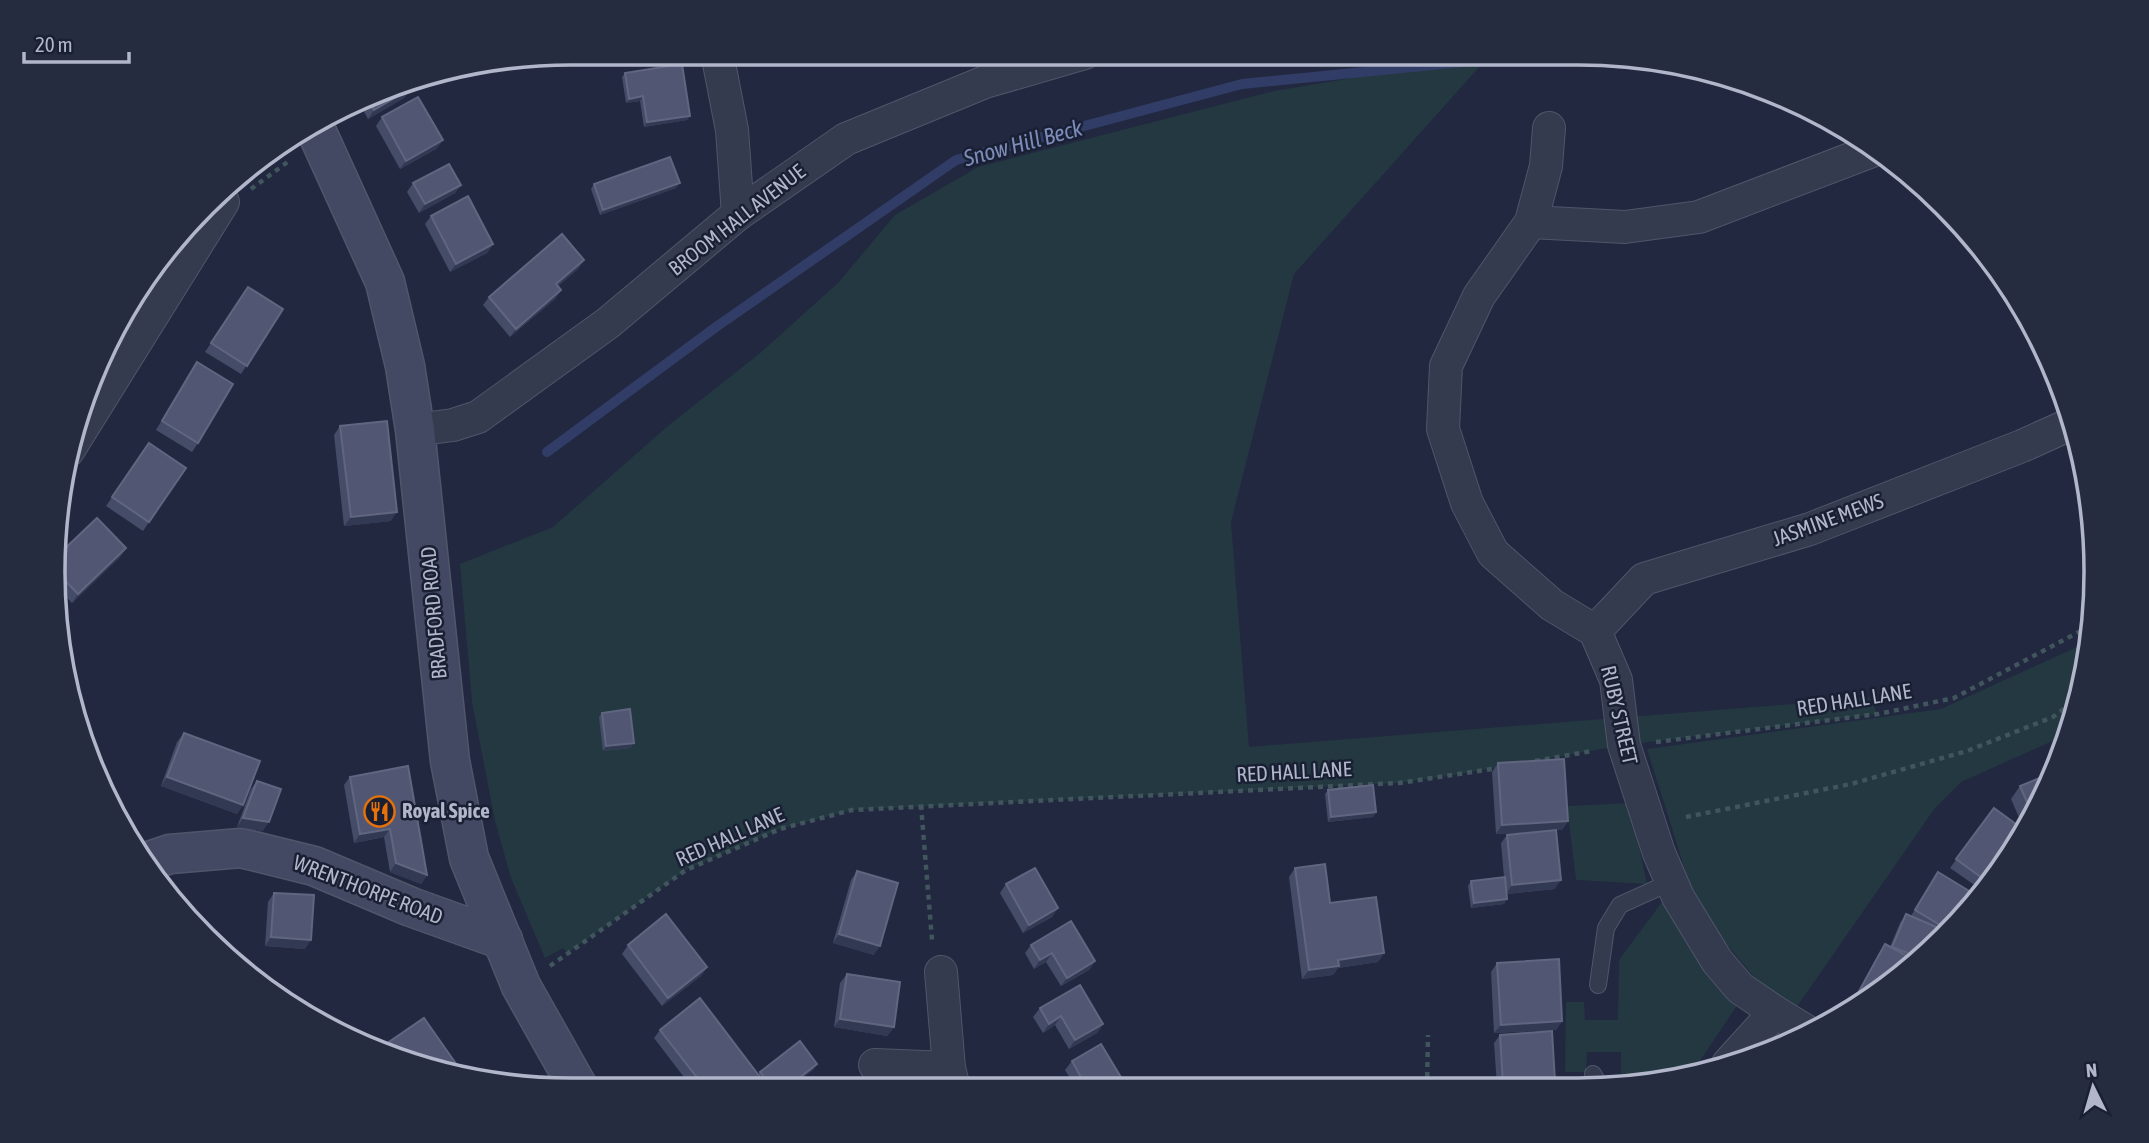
<svg xmlns="http://www.w3.org/2000/svg" width="2149" height="1143" viewBox="0 0 2149 1143" font-family="'Asap Condensed',sans-serif">
  <style>
    .green { fill: #233840 }
    .lines { fill: none; stroke-linecap: round; stroke-linejoin: round }
    .stream { stroke: #313d66; stroke-width: 10 }
    .lane-casing { stroke: #50566a; stroke-width: 18 }
    .street-casing { stroke: #50566a; stroke-width: 34 }
    .secondary-casing { stroke: #50566a; stroke-width: 41 }
    .path { stroke: #41555d; stroke-width: 4.5; stroke-dasharray: 5 5; stroke-linecap: butt }
    .lane { stroke: #353b4f; stroke-width: 16 }
    .street { stroke: #353b4f; stroke-width: 32 }
    .secondary { stroke: #434963; stroke-width: 38 }
    .wall { fill: #454c67 }
    .shaded-wall { fill: #323953 }
    .building { fill: #515772; stroke: #606680; stroke-width: 2 }
    .labels { text-anchor: middle; stroke-width: 5; stroke-linejoin: round; paint-order: stroke }
    .street-label { font-size: 21px; fill: #b1b6ca; stroke: #1a2034 }
    .poi-label { font-size: 21px; font-weight: bold; fill: #b1b6ca; stroke: #1a2034; text-anchor: start }
    .water-label { font-size: 23px; font-style: italic; fill: #7d8bb9; stroke: #1a2034 }
    .rim { fill: none; stroke: #b1b6ca; stroke-width: 3.5 }
  </style>
  <rect width="100%" height="100%" fill="#212840"/>
  <g class="green">
    <polygon points="1490,55 1294,274 1231,522 1249,747 1869,698 1878,714 1624,745 1461,774 1399,783 852,810 780,829 686,870 568,953 563,948 545,958 511,878 495,821 472,702 460,564 553,527 669,425 759,354 838,283 895,215 978,167 1274,91"/>
    <polygon points="2090,641 2079,706 2068,734 1961,782 1935,808 1796,1008 1760,984 1723,940 1690,886 1647,749 1941,709"/>
    <polygon points="1630,803 1647,884 1576,880 1567,806"/>
    <polygon points="1662,902 1738,1004 1691,1074 1646,1086 1621,1086 1621,1052 1587,1052 1586,1072 1565,1072 1566,1002 1584,1002 1585,1020 1618,1020 1619,960"/>
  </g>
  <g class="lines">
    <polyline class="stream" points="547,452 716,327 956,160 1242,84 1544,54"/>
    <defs>
      <g id="lane">
        <polyline points="1598,985 1606,928 1620,905 1671,882"/>
        <polyline points="1593,1074 1600,1086"/>
      </g>
      <g id="street">
        <polyline points="717,53 732,130 738,214"/>
        <polyline points="1549,128 1546,166 1531,222 1479,296 1446,366 1443,429 1467,503 1493,553 1552,605 1595,631 1616,680 1624,745 1659,853 1678,897 1717,961 1740,988 1775,1012 1808,1032"/>
        <polyline points="1531,222 1625,227 1699,217 1877,149"/>
        <polyline points="415,430 453,425 478,417 608,323 738,214 846,139 985,82 1085,53"/>
        <polyline points="68,451 223,202"/>
        <polyline points="1595,631 1644,579 1810,529 2022,446 2073,423"/>
        <polyline points="941,972 949,1068 954,1088"/>
        <polyline points="1728,1064 1775,1012"/>
        <polyline points="875,1065 949,1068"/>
      </g>
      <g id="secondary">
        <polyline points="315,128 385,282 405,366 415,430 450,761 469,858 521,986 579,1089"/>
        <polyline points="149,861 170,854 241,848 314,866 411,907 503,940"/>
      </g>
    </defs>
    <use href="#lane" class="lane-casing"/>
    <use href="#street" class="street-casing"/>
    <use href="#secondary" class="secondary-casing"/>
    <g class="path">
      <polyline points="251,189 289,161"/>
      <polyline points="1656,742 1878,714 1954,698 2092,625"/>
      <polyline points="1535,761 1592,751"/>
      <polyline points="921,805 932,940"/>
      <polyline points="1686,817 1851,784 1967,751 2053,717 2080,697"/>
      <polyline points="550,966 686,870 780,829 852,810 1399,783 1499,768"/>
      <polyline points="1427,1087 1428,1035"/>
    </g>
    <use href="#lane" class="lane"/>
    <use href="#street" class="street"/>
    <use href="#secondary" class="secondary"/>
  </g>
  <g class="wall">
    <polygon points="625,73 690,116 687,120 644,127 640,101 626,103 622,77"/>
    <polygon points="404,80 407,80 405,81 410,89 404,98 368,119 360,104"/>
    <polygon points="382,117 443,140 436,149 400,169 376,126"/>
    <polygon points="413,183 461,185 455,193 419,213 407,192"/>
    <polygon points="594,184 676,188 600,215 591,189"/>
    <polygon points="431,216 493,244 487,253 450,272 425,224"/>
    <polygon points="584,260 578,269 558,286 561,290 555,299 510,337 483,305 489,297"/>
    <polygon points="248,287 283,309 241,374 205,352"/>
    <polygon points="197,362 198,443 192,452 156,430"/>
    <polygon points="340,426 391,521 344,526 334,435"/>
    <polygon points="149,443 186,468 143,531 106,506"/>
    <polygon points="126,548 120,557 72,603 55,585 54,559"/>
    <polygon points="602,713 631,748 603,751 599,717"/>
    <polygon points="184,733 243,805 237,814 161,786 177,742"/>
    <polygon points="1498,763 1568,821 1562,830 1556,830 1555,889 1507,894 1504,904 1471,908 1468,886 1471,881 1504,877 1501,843 1507,835 1547,831 1496,834 1492,772"/>
    <polygon points="350,777 427,875 421,884 390,872 384,837 354,843 344,785"/>
    <polygon points="257,781 263,831 237,827 251,789"/>
    <polygon points="2020,786 2043,801 2024,829 2011,799"/>
    <polygon points="1328,790 1376,812 1373,817 1328,822 1325,794"/>
    <polygon points="1994,808 2024,830 1983,891 1950,868"/>
    <polygon points="1295,868 1330,903 1384,953 1378,962 1338,968 1333,975 1302,979 1289,877"/>
    <polygon points="857,871 874,955 833,943 851,880"/>
    <polygon points="1938,872 1968,913 1893,983 1848,1009 1879,953 1885,944 1890,947 1900,923 1906,914 1911,916"/>
    <polygon points="1006,884 1058,908 1052,917 1023,933 1000,893"/>
    <polygon points="274,893 305,949 265,946 268,902"/>
    <polygon points="628,945 707,967 701,976 662,1006 622,954"/>
    <polygon points="1031,945 1095,961 1089,970 1061,986 1046,962 1034,969 1025,953"/>
    <polygon points="1497,963 1562,1021 1556,1030 1494,1033 1491,972"/>
    <polygon points="847,974 894,1027 887,1036 834,1027 840,983"/>
    <polygon points="1040,1008 1103,1024 1097,1033 1069,1049 1055,1025 1043,1033 1033,1017"/>
    <polygon points="660,1030 758,1074 760,1072 814,1069 788,1089 766,1089 759,1080 751,1089 693,1089 654,1038"/>
    <polygon points="1500,1035 1551,1086 1497,1086 1494,1043"/>
    <polygon points="383,1046 438,1073 379,1051"/>
    <polygon points="1072,1061 1125,1084 1122,1088 1076,1088 1065,1070"/>
  </g>
  <g class="shaded-wall">
    <polygon points="410,89 404,98 368,119 374,110"/>
    <polygon points="643,96 640,101 626,103 629,99"/>
    <polygon points="690,116 687,120 644,127 647,122"/>
    <polygon points="443,140 436,149 400,169 406,161"/>
    <polygon points="680,183 676,188 600,215 603,210"/>
    <polygon points="461,185 455,193 419,213 425,204"/>
    <polygon points="493,244 487,253 450,272 456,264"/>
    <polygon points="584,260 578,269 550,292 556,284"/>
    <polygon points="561,290 555,299 510,337 516,329"/>
    <polygon points="397,512 391,521 344,526 351,517"/>
    <polygon points="126,548 120,557 72,603 78,594"/>
    <polygon points="634,743 631,748 603,751 606,746"/>
    <polygon points="167,777 243,805 237,814 161,786"/>
    <polygon points="112,787 105,796 104,796 103,791"/>
    <polygon points="1376,812 1373,817 1328,822 1331,817"/>
    <polygon points="243,818 269,822 263,831 237,827"/>
    <polygon points="1568,821 1562,830 1496,834 1502,825"/>
    <polygon points="390,829 384,837 354,843 360,834"/>
    <polygon points="396,863 427,875 421,884 390,872"/>
    <polygon points="1561,880 1555,889 1506,894 1512,885"/>
    <polygon points="1507,899 1504,904 1471,908 1474,903"/>
    <polygon points="1058,908 1052,917 1023,933 1029,925"/>
    <polygon points="839,934 880,946 874,955 833,943"/>
    <polygon points="271,937 311,940 305,949 265,946"/>
    <polygon points="1892,947 1920,958 1912,966 1886,955"/>
    <polygon points="1052,953 1046,962 1034,969 1040,960"/>
    <polygon points="1384,953 1378,962 1338,968 1333,975 1302,979 1309,970 1338,960"/>
    <polygon points="1095,961 1089,970 1061,986 1067,978"/>
    <polygon points="707,967 701,976 662,1006 668,998"/>
    <polygon points="1061,1016 1055,1025 1043,1033 1049,1024"/>
    <polygon points="840,1019 894,1027 887,1036 834,1027"/>
    <polygon points="1562,1021 1556,1030 1494,1033 1501,1025"/>
    <polygon points="1103,1024 1097,1033 1069,1049 1075,1040"/>
    <polygon points="817,1064 814,1069 788,1089 785,1089"/>
    <polygon points="760,1077 754,1086 751,1089 746,1089"/>
    <polygon points="1555,1081 1551,1086 1501,1086 1503,1084"/>
  </g>
  <g class="building">
    <polygon points="682,64 690,116 647,122 643,96 629,99 625,73"/>
    <polygon points="404,80 410,89 374,110 368,100"/>
    <polygon points="418,97 443,140 406,161 382,117"/>
    <polygon points="670,157 680,183 603,210 594,184"/>
    <polygon points="449,164 461,185 425,204 413,183"/>
    <polygon points="468,196 493,244 456,264 431,216"/>
    <polygon points="562,234 584,260 556,284 561,290 516,329 489,297"/>
    <polygon points="248,287 283,309 247,366 211,343"/>
    <polygon points="197,362 233,384 198,443 162,421"/>
    <polygon points="387,421 397,512 351,517 340,426"/>
    <polygon points="149,443 186,468 149,522 112,497"/>
    <polygon points="97,518 126,548 78,594 55,570 54,559"/>
    <polygon points="630,709 634,743 606,746 602,713"/>
    <polygon points="184,733 260,761 243,805 167,777"/>
    <polygon points="96,752 112,787 103,791 92,754"/>
    <polygon points="1564,759 1568,821 1502,825 1498,763"/>
    <polygon points="408,766 427,875 396,863 390,829 360,834 350,777"/>
    <polygon points="2054,772 2043,801 2033,816 2020,786"/>
    <polygon points="257,781 281,789 269,822 243,818"/>
    <polygon points="1373,785 1376,812 1331,817 1328,790"/>
    <polygon points="1994,808 2024,830 1989,883 1956,859"/>
    <polygon points="1556,830 1561,880 1512,885 1507,835"/>
    <polygon points="1325,864 1330,903 1376,897 1384,953 1338,960 1339,966 1309,970 1295,868"/>
    <polygon points="1035,868 1058,908 1029,925 1006,884"/>
    <polygon points="857,871 898,883 880,946 839,934"/>
    <polygon points="1938,872 1979,897 1968,913 1950,931 1915,910"/>
    <polygon points="1505,877 1507,899 1474,903 1471,881"/>
    <polygon points="274,893 314,895 311,940 271,937"/>
    <polygon points="666,914 707,967 668,998 628,945"/>
    <polygon points="1906,914 1948,932 1920,958 1892,947"/>
    <polygon points="1071,921 1095,961 1067,978 1052,953 1040,960 1031,945"/>
    <polygon points="1885,944 1917,961 1893,983 1850,1008"/>
    <polygon points="1559,959 1562,1021 1501,1025 1497,963"/>
    <polygon points="847,974 900,982 894,1027 840,1019"/>
    <polygon points="1080,985 1103,1024 1075,1040 1061,1016 1049,1024 1040,1008"/>
    <polygon points="700,998 760,1077 746,1089 706,1089 660,1030"/>
    <polygon points="424,1018 466,1078 438,1073 389,1055 383,1046"/>
    <polygon points="1552,1031 1555,1081 1503,1084 1500,1035"/>
    <polygon points="800,1041 817,1064 785,1089 773,1089 760,1072"/>
    <polygon points="1101,1044 1125,1084 1118,1088 1087,1088 1072,1061"/>
  </g>
  <defs>
    <symbol id="restaurant-ring" viewBox="-11 -11 22 22"><circle r="9.5" fill="#1a2034" stroke="#e8710a" stroke-width="1.5"/><path d="M-5-6h1v4h1v-4h1v4h1v-4h1v5L-1.5 .5V6h-2V.5L-5-1ZM5-6V6H3V1.5H1.5Q1.5-4 5-6Z" fill="#e8710a"/></symbol>
  </defs>
  <g fill-rule="evenodd">
    <use href="#restaurant-ring" x="362" y="794" width="35" height="35"/>
  </g>
  <g class="labels">
    <g class="street-label">
      <text transform="translate(737 220) rotate(-38)" y="7">BROOM HALL AVENUE</text>
      <text transform="translate(1828 520) rotate(-20)" y="7">JASMINE MEWS</text>
      <text transform="translate(434 613) rotate(-95)" y="7">BRADFORD ROAD</text>
      <text transform="translate(1854 700) rotate(-9)" y="7">RED HALL LANE</text>
      <text transform="translate(1619 715) rotate(77)" y="7">RUBY STREET</text>
      <text transform="translate(1294 772) rotate(-3)" y="7">RED HALL LANE</text>
      <text transform="translate(730 837) rotate(-24)" y="7">RED HALL LANE</text>
      <text transform="translate(368 890) rotate(21)" y="7">WRENTHORPE ROAD</text>
    </g>
    <g class="poi-label">
      <text x="402" y="818">Royal Spice</text>
    </g>
    <g class="water-label">
      <text transform="translate(1023 143) rotate(-15)" y="8">Snow Hill Beck</text>
    </g>
  </g>
  <path d="M0 0H2149V1143H0ZM571 65H1578A506 506 0 0 1 2084 571V572A506 506 0 0 1 1578 1078H571A506 506 0 0 1 65 572V571A506 506 0 0 1 571 65Z" fill="#262c40" fill-rule="evenodd"/>
  <path class="rim" d="M571 65H1578A506 506 0 0 1 2084 571V572A506 506 0 0 1 1578 1078H571A506 506 0 0 1 65 572V571A506 506 0 0 1 571 65Z"/>
  <g transform="translate(2093 1087) rotate(355)" stroke="#1a2034" stroke-width="5" paint-order="stroke">
  <path d="M0-5L12 26L0 18L-12 26Z" fill="#b1b6ca"/>
  <text y="-10" font-size="19" font-weight="bold" text-anchor="middle" fill="#b1b6ca">N</text>
  </g>
  <path d="M24 52v10h105v-10" fill="none" stroke="#b1b6ca" stroke-width="3.5"/>
  <text x="35" y="52" font-size="21" fill="#b1b6ca" stroke="#1a2034" stroke-width="5" paint-order="stroke">20 m</text>
</svg>
